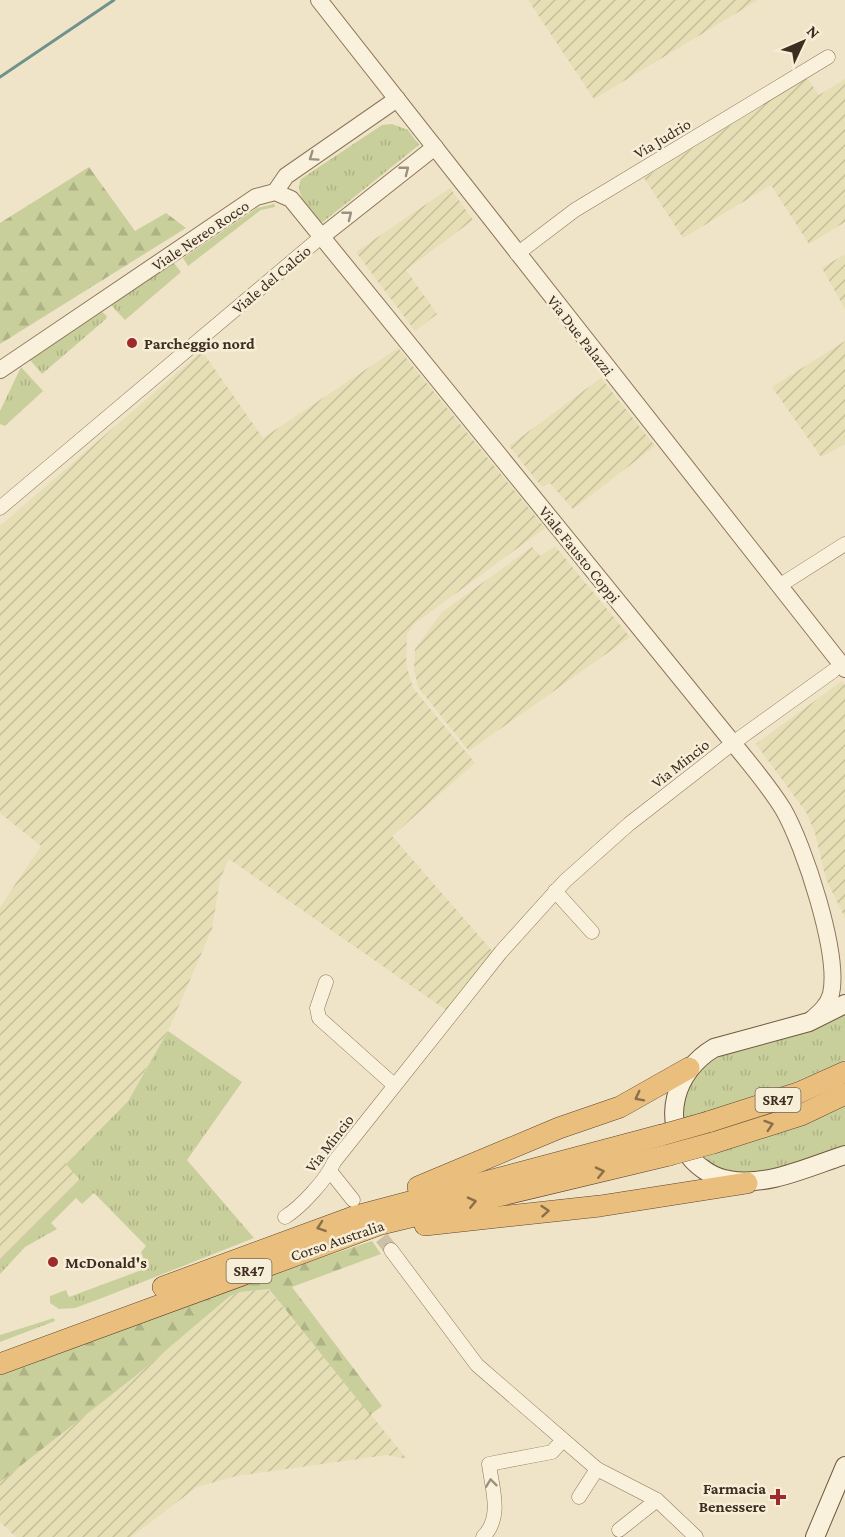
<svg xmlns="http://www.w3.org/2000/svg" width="845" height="1537" viewBox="0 0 845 1537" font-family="'Crimson Pro',serif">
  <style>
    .farmland { fill: url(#farmland-furrows) }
    .grass { fill: url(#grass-tufts) }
    .forest { fill: url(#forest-firs) }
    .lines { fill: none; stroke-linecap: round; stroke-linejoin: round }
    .stream { stroke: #6f938a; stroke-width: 3 }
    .minor-tunnel { stroke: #ccc0a6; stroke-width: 14; stroke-dasharray: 14 7; stroke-linecap: butt }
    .minor-casing { stroke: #8d765c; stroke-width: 15 }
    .tertiary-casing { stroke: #8d765c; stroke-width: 18 }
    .secondary-casing { stroke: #6f573f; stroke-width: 20 }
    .trunk-casing { stroke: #5b4430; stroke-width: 22 }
    .minor { stroke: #faf1dc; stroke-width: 14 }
    .tertiary { stroke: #faf1dc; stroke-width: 16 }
    .secondary { stroke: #faf1dc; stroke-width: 18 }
    .trunk { stroke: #eabe7c; stroke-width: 21 }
    .trunk-bridge-casing { stroke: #5b4430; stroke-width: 22; stroke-linecap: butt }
    .trunk-bridge { stroke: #eabe7c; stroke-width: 21 }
    .oneway { stroke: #9c907e }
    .oneway2 { stroke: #8b6f49 }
    .poi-dot { fill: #9e2a2b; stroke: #f7eed8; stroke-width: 2 }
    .labels { text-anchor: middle; stroke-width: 5; stroke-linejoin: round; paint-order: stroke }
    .shield { fill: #f7eed8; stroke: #756857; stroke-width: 1.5 }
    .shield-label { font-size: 15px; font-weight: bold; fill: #3d2e20 }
    .street-label { font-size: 16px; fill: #3d2e20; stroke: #f7eed8 }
    .poi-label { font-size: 16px; font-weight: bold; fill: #3d2e20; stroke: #f7eed8; text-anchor: start }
  </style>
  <defs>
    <pattern id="farmland-furrows" width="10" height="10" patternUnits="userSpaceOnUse" patternTransform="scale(1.5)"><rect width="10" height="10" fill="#e6deb5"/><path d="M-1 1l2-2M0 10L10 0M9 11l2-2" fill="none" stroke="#c6bf9b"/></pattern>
    <pattern id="grass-tufts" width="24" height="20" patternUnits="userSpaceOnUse" patternTransform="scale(1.5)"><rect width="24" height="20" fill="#c9cf9b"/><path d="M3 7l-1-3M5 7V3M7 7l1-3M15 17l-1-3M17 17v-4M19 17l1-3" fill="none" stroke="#aeb285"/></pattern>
    <pattern id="forest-firs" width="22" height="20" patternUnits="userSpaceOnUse" patternTransform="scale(1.5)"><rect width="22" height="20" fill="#c9cf9b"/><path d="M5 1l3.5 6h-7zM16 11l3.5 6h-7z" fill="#aeb285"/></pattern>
  </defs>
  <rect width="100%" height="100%" fill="#f0e4c8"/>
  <g class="farmland">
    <polygon points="528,0 758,0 594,99"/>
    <polygon points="807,78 819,95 845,79 845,222 809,244 771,185 683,238 644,178"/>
    <polygon points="450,188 473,220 406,270 437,314 415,331 356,252"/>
    <polygon points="845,254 845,309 822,268"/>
    <polygon points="845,341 845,444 821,457 772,387"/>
    <polygon points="398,348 545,528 414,624 407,635 406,664 413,688 475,763 392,836 494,953 446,1010 229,859 220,879 212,929 168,1031 128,1100 66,1163 80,1180 0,1260 0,907 41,846 0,813 0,526 202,351 263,438"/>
    <polygon points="601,378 655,446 573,509 550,483 542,487 509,446"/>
    <polygon points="555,546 630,637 469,751 418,687 414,669 415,649 442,612 532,547 540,556"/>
    <polygon points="842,681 845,685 845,918 826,879 815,833 806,812 756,744"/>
    <polygon points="268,1289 407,1459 387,1455 236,1476 197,1487 131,1537 16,1537 0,1522 0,1482 138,1374 230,1296 240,1292"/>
  </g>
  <g class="grass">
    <path d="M 392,124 L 408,130 L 419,145 L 323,222 L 320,221 C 310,209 294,196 301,179 L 382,125 Z"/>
    <polygon points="274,204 275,207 261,210 188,266 183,258 257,208"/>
    <polygon points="174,263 181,272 125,320 110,304"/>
    <polygon points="102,312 107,316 106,319 42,374 30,360"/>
    <polygon points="21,367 43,391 5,426 0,424 0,411"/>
    <path d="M 845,1013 L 845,1060 L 767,1094 L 683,1122 C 681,1063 724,1054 770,1038 C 795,1030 820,1022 845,1013 Z"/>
    <polygon points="168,1031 242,1082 187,1160 254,1238 102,1298 75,1308 59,1309 50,1303 50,1296 66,1290 69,1297 147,1268 141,1252 146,1246 94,1193 82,1204 76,1198 51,1223 57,1229 25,1247 0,1274 0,1260 80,1180 66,1164 128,1101"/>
    <path d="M 845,1104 L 845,1145 C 814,1155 756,1181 725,1171 C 716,1169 709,1163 701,1158 L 785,1130 Z"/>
    <polygon points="54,1318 55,1321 0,1342 0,1335"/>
  </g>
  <g class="forest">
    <polygon points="89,167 135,231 166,213 186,228 0,344 0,223"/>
    <polygon points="372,1241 381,1254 292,1287 382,1406 370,1415 269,1289 240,1292 230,1296 138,1374 0,1482 0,1375 278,1272"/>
  </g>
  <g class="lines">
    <polyline class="stream" points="0,77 114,0"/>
    <polyline class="minor-tunnel" points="369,1221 391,1250"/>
    <defs>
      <g id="minor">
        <polyline points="517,254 575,210 828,57"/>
        <polyline points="0,508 321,237"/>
        <polyline points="779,586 845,544"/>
        <polyline points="555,891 592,932"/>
        <polyline points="326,982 317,1008 319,1018 394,1085"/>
        <polyline points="330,1171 353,1200"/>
        <path d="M 285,1217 C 301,1207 327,1179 334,1162 L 501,952 L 565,881 L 629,824 L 733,743 L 833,671"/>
        <polyline points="391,1250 477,1365 597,1469 657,1500 696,1537"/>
        <polyline points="579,1497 597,1469"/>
        <polyline points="619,1530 657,1500"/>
        <path d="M 483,1537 C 503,1517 492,1489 489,1464 L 552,1452 L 562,1441"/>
      </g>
      <g id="tertiary">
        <polyline points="319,0 845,669"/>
        <polyline points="275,192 286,176 397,99"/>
        <polyline points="321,237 435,147"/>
        <path d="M 0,370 L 256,197 L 275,192 L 291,199 L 733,743 C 750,764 769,786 783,809 C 804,845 840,954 831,994 C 828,1005 820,1012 812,1019"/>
      </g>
      <g id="secondary">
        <path d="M 845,1004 L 809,1022 L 714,1048 C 675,1071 660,1120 690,1157 C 699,1168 714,1178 729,1180 C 767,1187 808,1167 845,1155"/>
        <polyline points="815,1537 845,1466"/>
      </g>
      <g id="trunk">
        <polyline points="708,1122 798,1093 845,1072"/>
        <polyline points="713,1143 801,1115 845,1094"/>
        <polyline points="418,1187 559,1128 620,1107 689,1068"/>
        <polyline points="425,1225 600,1206 747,1183"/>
        <polyline points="163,1287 353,1217 662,1135"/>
        <polyline points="0,1364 381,1224 669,1155"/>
      </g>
    </defs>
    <use href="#minor" class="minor-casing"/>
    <use href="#tertiary" class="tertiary-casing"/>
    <use href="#secondary" class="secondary-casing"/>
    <use href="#trunk" class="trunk-casing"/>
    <use href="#minor" class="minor"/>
    <use href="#tertiary" class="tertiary"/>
    <use href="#secondary" class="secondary"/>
    <use href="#trunk" class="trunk"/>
    <defs>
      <g id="trunk-bridge">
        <polyline points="662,1135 708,1122"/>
        <polyline points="669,1155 713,1143"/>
      </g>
    </defs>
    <use href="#trunk-bridge" class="trunk-bridge-casing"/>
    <use href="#trunk-bridge" class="trunk-bridge"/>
  </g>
  <defs><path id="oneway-chevron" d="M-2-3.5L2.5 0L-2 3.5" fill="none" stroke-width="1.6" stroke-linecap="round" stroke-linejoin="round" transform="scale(1.5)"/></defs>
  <g class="oneway">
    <use href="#oneway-chevron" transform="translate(313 157) rotate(145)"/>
    <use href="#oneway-chevron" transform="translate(405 170) rotate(-38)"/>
    <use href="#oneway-chevron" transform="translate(348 215) rotate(-38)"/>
    <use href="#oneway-chevron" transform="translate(491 1483) rotate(-97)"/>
  </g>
  <g class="oneway2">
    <use href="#oneway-chevron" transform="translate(639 1097) rotate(153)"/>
    <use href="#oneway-chevron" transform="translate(769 1125) rotate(-18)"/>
    <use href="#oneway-chevron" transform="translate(600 1172) rotate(-13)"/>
    <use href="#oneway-chevron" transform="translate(472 1202) rotate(-13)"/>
    <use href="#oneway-chevron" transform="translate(545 1211) rotate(-5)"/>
    <use href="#oneway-chevron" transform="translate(321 1227) rotate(161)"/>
  </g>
  <g class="poi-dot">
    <circle cx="132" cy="343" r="6"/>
    <circle cx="53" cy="1262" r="6"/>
    <path d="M775 1488h6v6h6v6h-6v6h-6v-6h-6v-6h6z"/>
  </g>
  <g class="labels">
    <g class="shield">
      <rect x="755.5" y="1088" width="45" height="24" rx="4.5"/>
      <rect x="226.5" y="1259" width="45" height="24" rx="4.5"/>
    </g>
    <g class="shield-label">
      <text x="778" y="1105">SR47</text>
      <text x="249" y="1276">SR47</text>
    </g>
    <g class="street-label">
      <text transform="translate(662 138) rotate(-31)" y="6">Via Judrio</text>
      <text transform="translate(200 235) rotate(-34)" y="6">Viale Nereo Rocco</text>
      <text transform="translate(271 279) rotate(-40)" y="6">Viale del Calcio</text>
      <text transform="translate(581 335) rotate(52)" y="6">Via Due Palazzi</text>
      <text transform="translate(580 554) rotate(51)" y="6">Viale Fausto Coppi</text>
      <text transform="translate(680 763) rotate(-38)" y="6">Via Mincio</text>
      <text transform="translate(329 1143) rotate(-52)" y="6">Via Mincio</text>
      <text transform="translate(337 1240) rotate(-19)" y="6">Corso Australia</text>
    </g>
    <g class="poi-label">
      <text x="144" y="349">Parcheggio nord</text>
      <text x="65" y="1268">McDonald's</text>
      <text x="766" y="1494" text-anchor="end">Farmacia<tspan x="766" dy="18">Benessere</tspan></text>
    </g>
  </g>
  <g transform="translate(803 42) rotate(46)" stroke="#f7eed8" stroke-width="4.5" paint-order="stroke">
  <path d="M0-4.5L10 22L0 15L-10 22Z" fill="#3d2e20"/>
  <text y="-9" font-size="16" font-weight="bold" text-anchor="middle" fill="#3d2e20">N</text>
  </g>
</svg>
